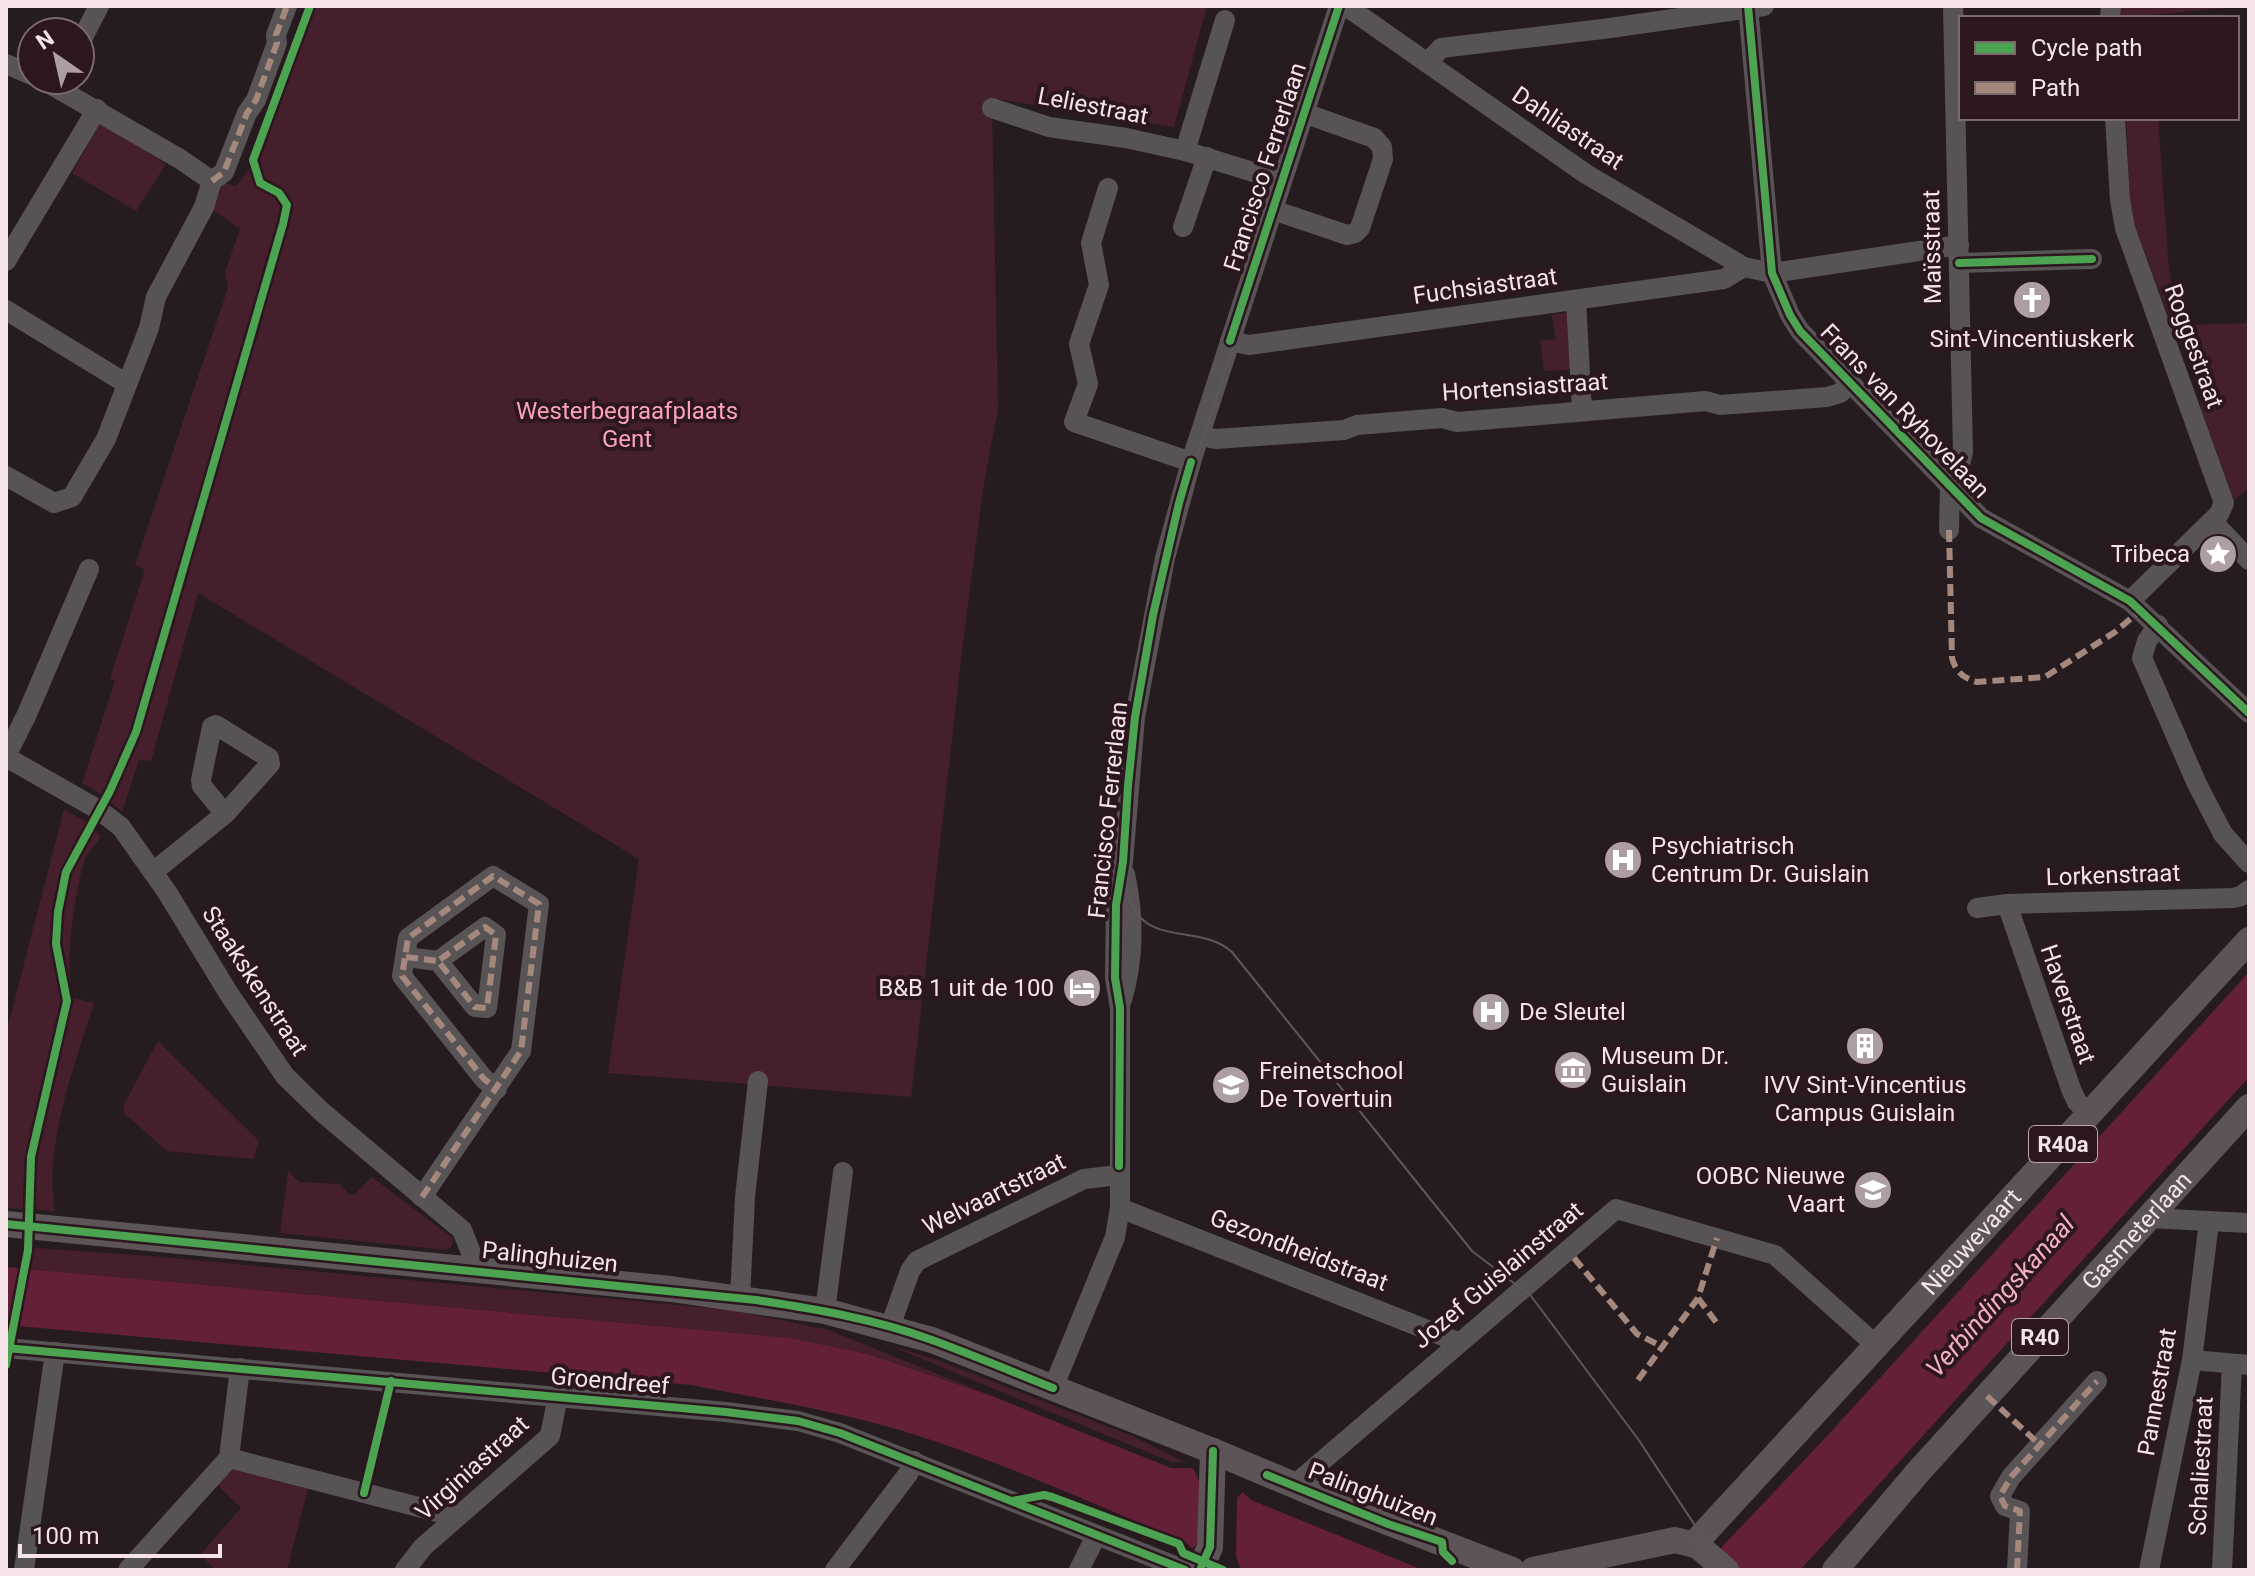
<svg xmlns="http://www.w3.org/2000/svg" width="2255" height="1576" viewBox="0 0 2255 1576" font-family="Roboto,sans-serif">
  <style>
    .green { fill: #451f2b }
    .water { fill: #642038 }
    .pier { fill: #261c1f }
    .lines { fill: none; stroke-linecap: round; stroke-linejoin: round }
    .minor { stroke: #585455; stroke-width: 20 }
    .major { stroke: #5c5456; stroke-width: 26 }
    .tram { stroke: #5e585a; stroke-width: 2 }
    .quiet { stroke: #a5887d; stroke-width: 6; stroke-dasharray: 12 6; stroke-linecap: butt }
    .cycleway-casing { stroke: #2b171d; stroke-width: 13 }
    .cycleway { stroke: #4ca352; stroke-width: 8 }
    .labels { text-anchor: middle; stroke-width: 8; stroke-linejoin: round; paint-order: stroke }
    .shield { fill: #2b171d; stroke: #b8a6ab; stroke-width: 2 }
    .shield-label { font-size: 22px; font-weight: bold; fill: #f4e4e8 }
    .street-label { font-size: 24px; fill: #f4e4e8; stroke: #2b171d }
    .poi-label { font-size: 24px; fill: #f4e4e8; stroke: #2b171d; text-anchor: start }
    .park-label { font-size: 24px; fill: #fba1ba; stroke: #2b171d }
    .water-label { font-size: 26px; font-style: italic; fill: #f3afc0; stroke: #2b171d }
  </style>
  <rect width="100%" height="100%" fill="#261c1f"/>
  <g class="green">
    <polygon points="315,6 1207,6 1174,127 997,99 992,108 998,408 983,490 962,651 911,1097 608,1073 639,859 198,593 151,761 139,760 122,812 101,794 82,783 115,681 110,679 145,569 135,566 138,556 228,288 225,272 240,229 212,209 224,183 236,186 256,161"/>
    <polygon points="2119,6 2247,6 2150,15 2149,18 2120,18"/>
    <polygon points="2126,118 2158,118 2169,269 2174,295 2189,325 2249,323 2249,488 2234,500 2201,408 2199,364 2178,341 2134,223 2130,204"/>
    <polygon points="101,122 166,164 136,211 72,173"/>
    <polygon points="1567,312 1570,370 1544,371 1540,341 1556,339 1552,315"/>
    <path d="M 64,809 L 91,825 L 101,837 C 95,845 87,853 84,862 C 74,897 64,964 73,998 L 94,1003 C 75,1064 43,1147 55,1211 L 6,1208 L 6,1034 Z"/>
    <polygon points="158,1041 259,1141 253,1159 167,1151 124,1113 124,1104"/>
    <polygon points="288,1171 299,1182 340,1184 350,1195 355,1194 372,1177 454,1239 451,1247 446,1250 280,1233"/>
    <polygon points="36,1248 150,1256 731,1310 829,1330 992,1396 869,1354 791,1338 30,1269 32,1252"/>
    <polygon points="886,1344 940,1361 1132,1436 1185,1462 1171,1462"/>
    <polygon points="232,1464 309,1485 287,1570 216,1570 200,1555 241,1508 215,1483"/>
  </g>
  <g class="water">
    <polygon points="2249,972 2249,1077 1861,1504 1800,1570 1700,1570 1828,1435"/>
    <path d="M 6,1267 L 791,1338 L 868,1354 L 992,1396 L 1171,1468 L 1192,1468 L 1240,1490 L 1251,1500 L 1423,1570 L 1235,1570 L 1196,1552 L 1184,1541 C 1092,1504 1001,1461 906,1432 C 836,1410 762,1399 691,1385 L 6,1325 Z"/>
  </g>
  <g class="pier">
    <polygon points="21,1264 30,1265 18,1330 9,1329"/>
    <polygon points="1191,1464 1245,1489 1237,1498 1236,1556 1241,1570 1226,1570 1189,1551 1198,1544 1200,1537 1199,1481"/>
  </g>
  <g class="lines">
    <g class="minor">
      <polyline points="1346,6 1586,174 1744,267 1772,273 1959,245"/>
      <polyline points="1748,6 1772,273 1790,315 1800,331 1981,518 2130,601 2249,713"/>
      <polyline points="2110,18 2111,6"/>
      <polyline points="80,43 99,6"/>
      <polyline points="1427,63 1441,48 1603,29 1764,6"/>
      <polyline points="6,64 32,75"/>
      <polyline points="43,80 180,159 212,181"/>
      <polyline points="992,108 1049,127 1126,138 1185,151 1282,181"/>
      <polyline points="2115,118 2120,200 2125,228 2224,503 2219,514 2130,601"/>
      <polyline points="1185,151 1225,20"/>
      <polyline points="1108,188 1091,243 1099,285 1079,344 1088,384 1074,422 1191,462"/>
      <polyline points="1273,210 1347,235 1355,233 1360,228 1383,159 1382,147 1374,138 1304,113"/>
      <polyline points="1183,227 1207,157"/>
      <polyline points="6,261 97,109"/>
      <polyline points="1959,263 2092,259"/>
      <polyline points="1576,300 1582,411"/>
      <polyline points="6,310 127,384"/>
      <polyline points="1230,341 1249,345 1724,279 1744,267"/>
      <polyline points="1200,436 1216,439 1344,430 1357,425 1442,418 1457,422 1706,401 1720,405 1827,397 1840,393 1850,384"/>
      <polyline points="6,476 54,503 72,497 106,439 149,328 156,297 204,207 212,181 224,172 247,113 256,100 277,43 276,35 287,6"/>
      <polyline points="2212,521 2249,560"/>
      <polyline points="1949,530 1950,484 1959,468 1963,452 1953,6"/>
      <polyline points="2158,625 2147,641 2142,658 2197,784 2223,834 2249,863"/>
      <polyline points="6,756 27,714 89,569"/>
      <polyline points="6,757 99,810 121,827 167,892 229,994 285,1076 322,1112 462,1230 478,1270"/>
      <polyline points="153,872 225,814 202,786 201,780 212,727 216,725 269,758 270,764 225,814"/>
      <polyline points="2007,904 2071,1089 2077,1102 2090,1115"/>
      <polyline points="1977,908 2007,904 2233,898 2241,896 2249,890"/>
      <polyline points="406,957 438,961 475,1007 487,1008 496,935 485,927 438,961"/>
      <path d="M 1122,1000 C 1134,959 1134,915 1125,874"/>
      <polyline points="422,1197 521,1051 539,904 493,876 408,938 402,976 484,1079 497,1089"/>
      <polyline points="1120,1208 1458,1342"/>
      <polyline points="2148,1218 2249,1223"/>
      <polyline points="740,1298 745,1197 758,1081"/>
      <polyline points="825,1311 843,1172"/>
      <polyline points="890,1327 910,1271 917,1261 1084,1179 1119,1175"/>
      <polyline points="6,1348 726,1412 798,1421 840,1433 1185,1570"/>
      <polyline points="2192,1360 2249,1365"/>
      <polyline points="1053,1388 1115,1237 1120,1208 1120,1008 1115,978 1116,905 1123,862 1135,717 1165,558 1191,462 1339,6"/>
      <polyline points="229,1458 457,1517"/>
      <polyline points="1293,1486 1616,1209 1775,1255 1878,1347"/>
      <polyline points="24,1570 55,1352"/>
      <polyline points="128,1570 229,1458 240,1368"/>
      <polyline points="405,1570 423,1547 550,1436 558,1396"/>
      <polyline points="835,1570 908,1474 914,1461"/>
      <polyline points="1079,1570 1096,1536"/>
      <polyline points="2017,1570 2020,1511 2005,1506 2000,1496 2011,1477 2097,1381"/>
      <polyline points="2149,1570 2192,1360 2209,1222"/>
      <polyline points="2222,1570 2232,1364"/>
    </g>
    <g class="major">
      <polyline points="6,1224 671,1289 825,1311 932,1340 1213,1451 1320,1496 1512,1570"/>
      <path id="s1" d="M 1694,1544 L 2249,940"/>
      <polyline points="1200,1570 1210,1547 1213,1451"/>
      <polyline points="1533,1570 1675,1540 1698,1546 1726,1570"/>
      <path id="s2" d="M 1835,1570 L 1919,1471 L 2249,1107"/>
    </g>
    <g class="tram">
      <path d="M 1342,6 C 1306,113 1271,220 1238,328 C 1218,396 1193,462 1175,530 C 1152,618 1138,708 1130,798 C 1127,828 1118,879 1132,906 C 1153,946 1200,924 1232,952 L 1472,1251 L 1531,1296 L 1638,1439 L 1702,1536 L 1735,1570"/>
      <polyline points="1696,1542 1715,1570"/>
    </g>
    <g class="quiet">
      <polyline points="212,181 224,172 247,113 256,100 277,43 276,35 287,6"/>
      <path d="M 1949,530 L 1952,658 C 1956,672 1963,678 1977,682 L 2045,677 L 2115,632 L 2141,610"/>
      <polyline points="406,957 438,961 475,1007 487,1008 496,935 485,927 438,961"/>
      <polyline points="422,1197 521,1051 539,904 493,876 408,938 402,976 484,1079 497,1089"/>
      <polyline points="1574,1258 1637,1334 1661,1346"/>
      <polyline points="1698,1298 1716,1322"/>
      <polyline points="1638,1380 1698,1298 1717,1238"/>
      <polyline points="1987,1396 2040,1445"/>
      <polyline points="2017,1570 2020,1511 2005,1506 2000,1496 2011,1477 2097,1381"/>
    </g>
    <defs>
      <g id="cycleway">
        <polyline points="1748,6 1772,273 1790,315 1800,331 1981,518 2130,601 2249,713"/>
        <polyline points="1959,263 2092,259"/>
        <polyline points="1230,341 1339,6"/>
        <polyline points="1119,1166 1120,1008 1115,978 1116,905 1123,862 1128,786 1135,717 1153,615 1179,503 1191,462"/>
        <path d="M 6,1224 L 756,1300 C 815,1309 875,1319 932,1340 C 973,1355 1013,1372 1053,1388"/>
        <polyline points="6,1348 726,1412 798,1421 840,1433 1185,1570"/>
        <polyline points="6,1365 28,1250 31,1157 67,1001 56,944 58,912 66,872 110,791 136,732 283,224 287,205 279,193 260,183 253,160 310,6"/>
        <polyline points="1267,1475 1388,1524 1442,1542 1443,1552 1452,1561"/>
        <polyline points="364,1493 391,1381"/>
        <polyline points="1012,1501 1044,1495 1052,1497 1179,1544 1183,1553 1223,1570"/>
        <polyline points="1200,1570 1210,1547 1213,1451"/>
      </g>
    </defs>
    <use href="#cycleway" class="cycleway-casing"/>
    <use href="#cycleway" class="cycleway"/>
  </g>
  <defs>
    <symbol id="church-disc" viewBox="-11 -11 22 22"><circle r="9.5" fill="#ac9ea2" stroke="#2b171d"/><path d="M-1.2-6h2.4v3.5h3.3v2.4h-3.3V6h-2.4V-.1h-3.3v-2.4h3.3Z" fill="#fff"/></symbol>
    <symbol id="sight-disc" viewBox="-11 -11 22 22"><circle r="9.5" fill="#ac9ea2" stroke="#2b171d"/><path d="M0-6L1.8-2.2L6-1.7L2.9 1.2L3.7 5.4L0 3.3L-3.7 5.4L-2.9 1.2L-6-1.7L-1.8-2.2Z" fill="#fff"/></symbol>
    <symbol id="hospital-disc" viewBox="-11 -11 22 22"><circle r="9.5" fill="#ac9ea2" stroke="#2b171d"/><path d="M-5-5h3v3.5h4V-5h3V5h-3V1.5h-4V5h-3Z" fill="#fff"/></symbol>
    <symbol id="hotel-disc" viewBox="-11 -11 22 22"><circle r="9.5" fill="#ac9ea2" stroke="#2b171d"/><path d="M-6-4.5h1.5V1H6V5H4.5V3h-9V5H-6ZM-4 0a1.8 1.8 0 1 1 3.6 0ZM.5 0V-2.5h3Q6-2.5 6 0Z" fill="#fff"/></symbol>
    <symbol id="building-disc" viewBox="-11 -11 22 22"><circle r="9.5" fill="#ac9ea2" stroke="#2b171d"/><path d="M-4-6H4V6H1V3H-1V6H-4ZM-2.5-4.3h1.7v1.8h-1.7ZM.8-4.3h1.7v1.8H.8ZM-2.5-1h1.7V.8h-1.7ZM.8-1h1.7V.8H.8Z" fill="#fff"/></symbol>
    <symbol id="museum-disc" viewBox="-11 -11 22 22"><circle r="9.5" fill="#ac9ea2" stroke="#2b171d"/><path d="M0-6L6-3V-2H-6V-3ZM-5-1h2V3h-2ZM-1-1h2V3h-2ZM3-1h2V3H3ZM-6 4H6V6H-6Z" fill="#fff"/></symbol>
    <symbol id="school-disc" viewBox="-11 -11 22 22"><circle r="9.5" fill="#ac9ea2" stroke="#2b171d"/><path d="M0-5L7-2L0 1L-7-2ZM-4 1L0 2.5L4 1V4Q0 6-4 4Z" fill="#fff"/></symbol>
  </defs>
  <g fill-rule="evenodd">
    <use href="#church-disc" x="2010" y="278" width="44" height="44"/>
    <use href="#sight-disc" x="2196" y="532" width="44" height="44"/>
    <use href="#hospital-disc" x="1601" y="838" width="44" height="44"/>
    <use href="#hotel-disc" x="1060" y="966" width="44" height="44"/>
    <use href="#hospital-disc" x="1469" y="990" width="44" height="44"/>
    <use href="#building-disc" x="1843" y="1024" width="44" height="44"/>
    <use href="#museum-disc" x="1551" y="1048" width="44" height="44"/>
    <use href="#school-disc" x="1209" y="1063" width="44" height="44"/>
    <use href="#school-disc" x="1851" y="1168" width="44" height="44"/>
  </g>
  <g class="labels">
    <g class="shield">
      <rect x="2029" y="1126" width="68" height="36" rx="6"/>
      <rect x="2012" y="1319" width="56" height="36" rx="6"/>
    </g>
    <g class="shield-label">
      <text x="2063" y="1152">R40a</text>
      <text x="2040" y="1345">R40</text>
    </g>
    <g class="street-label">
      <text transform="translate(1093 106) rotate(11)" y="8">Leliestraat</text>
      <text transform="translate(1568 128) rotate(34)" y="8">Dahliastraat</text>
      <text transform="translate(1265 167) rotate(-72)" y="8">Francisco Ferrerlaan</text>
      <text transform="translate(1932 247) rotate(-91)" y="8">Maïsstraat</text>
      <text transform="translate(1485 286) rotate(-8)" y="8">Fuchsiastraat</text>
      <text transform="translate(2194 346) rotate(70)" y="8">Roggestraat</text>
      <text transform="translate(1525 387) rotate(-4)" y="8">Hortensiastraat</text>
      <text transform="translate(1905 411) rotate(46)" y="8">Frans van Ryhovelaan</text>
      <text transform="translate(1108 810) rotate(-84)" y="8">Francisco Ferrerlaan</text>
      <text transform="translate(2113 875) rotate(-2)" y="8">Lorkenstraat</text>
      <text transform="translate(255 981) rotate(57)" y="8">Staakskenstraat</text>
      <text transform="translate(2068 1004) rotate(71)" y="8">Haverstraat</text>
      <text transform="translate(994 1194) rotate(-26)" y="8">Welvaartstraat</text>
      <text dy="8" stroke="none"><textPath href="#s2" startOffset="454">Gasmeterlaan</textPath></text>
      <text dy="8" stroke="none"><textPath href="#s1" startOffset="410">Nieuwevaart</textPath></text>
      <text transform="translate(1299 1250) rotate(21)" y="8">Gezondheidstraat</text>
      <text transform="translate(550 1257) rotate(6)" y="8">Palinghuizen</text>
      <text transform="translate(1498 1275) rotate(-40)" y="8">Jozef Guislainstraat</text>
      <text transform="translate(610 1381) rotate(5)" y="8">Groendreef</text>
      <text transform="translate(2157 1392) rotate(-80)" y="8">Pannestraat</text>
      <text transform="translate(2201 1466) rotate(-87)" y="8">Schaliestraat</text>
      <text transform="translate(472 1468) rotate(-42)" y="8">Virginiastraat</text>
      <text transform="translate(1373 1494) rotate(21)" y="8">Palinghuizen</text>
    </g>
    <g class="poi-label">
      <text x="2032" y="347" text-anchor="middle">Sint-Vincentiuskerk</text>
      <text x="2190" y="562" text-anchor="end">Tribeca</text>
      <text x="1651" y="854">Psychiatrisch<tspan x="1651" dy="28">Centrum Dr. Guislain</tspan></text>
      <text x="1054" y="996" text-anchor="end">B&amp;B 1 uit de 100</text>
      <text x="1519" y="1020">De Sleutel</text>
      <text x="1601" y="1064">Museum Dr.<tspan x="1601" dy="28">Guislain</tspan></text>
      <text x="1259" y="1079">Freinetschool<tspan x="1259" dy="28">De Tovertuin</tspan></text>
      <text x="1865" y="1093" text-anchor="middle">IVV Sint-Vincentius<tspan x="1865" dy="28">Campus Guislain</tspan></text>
      <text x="1845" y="1184" text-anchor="end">OOBC Nieuwe<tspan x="1845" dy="28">Vaart</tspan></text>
    </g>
    <g class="park-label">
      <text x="627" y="419">Westerbegraafplaats<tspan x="627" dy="28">Gent</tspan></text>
    </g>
    <g class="water-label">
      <text transform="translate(2000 1296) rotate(-48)" y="9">Verbindingskanaal</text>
    </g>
  </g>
  <rect width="2255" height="1576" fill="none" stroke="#f4e4e8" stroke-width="16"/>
  <rect x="1959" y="16" width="280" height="104" fill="#2b171d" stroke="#7b696e" stroke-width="2"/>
  <rect x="1975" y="42" width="40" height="12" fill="#4ca352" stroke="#7b696e" stroke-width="2"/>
  <text x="2031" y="56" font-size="24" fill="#f4e4e8">Cycle path</text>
  <rect x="1975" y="82" width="40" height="12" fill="#a5887d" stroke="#7b696e" stroke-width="2"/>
  <text x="2031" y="96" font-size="24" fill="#f4e4e8">Path</text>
  <g transform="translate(56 56) rotate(326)"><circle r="38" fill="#2b171d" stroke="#7b696e" stroke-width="2"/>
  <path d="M0-6L14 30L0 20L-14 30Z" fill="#ac9ea2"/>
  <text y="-12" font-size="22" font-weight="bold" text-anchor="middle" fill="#f4e4e8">N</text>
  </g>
  <path d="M20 1544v12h200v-12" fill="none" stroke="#f4e4e8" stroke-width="4"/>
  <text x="32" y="1544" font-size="24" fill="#f4e4e8" stroke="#2b171d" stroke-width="6" paint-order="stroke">100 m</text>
</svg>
